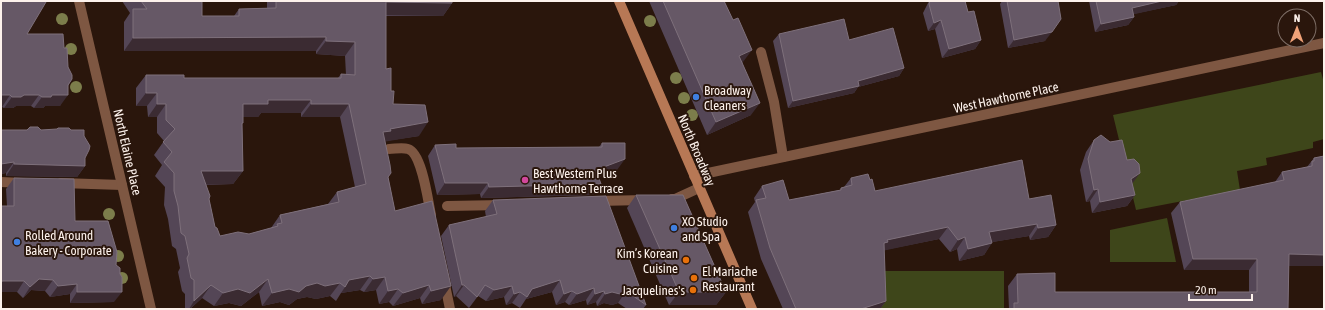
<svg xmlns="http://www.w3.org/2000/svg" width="1325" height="310" viewBox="0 0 1325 310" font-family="'Asap Condensed',sans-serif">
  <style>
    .green { fill: #3e461a }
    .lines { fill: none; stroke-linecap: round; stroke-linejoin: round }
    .lane { stroke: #7e5742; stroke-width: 10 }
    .street { stroke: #7e5742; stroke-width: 10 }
    .secondary { stroke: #b77855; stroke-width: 10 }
    .tree { fill: #7c7d4b }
    .wall { fill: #544656; fill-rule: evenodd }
    .shaded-wall { fill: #3b2b32 }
    .building { fill: #665866; stroke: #7e707b; fill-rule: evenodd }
    .shop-dot { fill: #3f7fe0; stroke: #2a160c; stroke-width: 1.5 }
    .hotel-dot { fill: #d1479c; stroke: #2a160c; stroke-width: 1.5 }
    .food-dot { fill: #e8710a; stroke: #2a160c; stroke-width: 1.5 }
    .labels { text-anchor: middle; stroke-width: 4; stroke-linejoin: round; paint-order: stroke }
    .poi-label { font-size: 13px; fill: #fdf2ec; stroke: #2a160c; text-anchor: start }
    .street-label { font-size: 13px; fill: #fdf2ec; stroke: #2a160c }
  </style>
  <rect width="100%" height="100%" fill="#2a160c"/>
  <g class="green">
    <polygon points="1321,72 1324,83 1324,139 1313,142 1313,148 1266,158 1267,165 1237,171 1240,190 1136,210 1113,115"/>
    <polygon points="1167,218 1176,262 1110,262 1110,230"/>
    <rect x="878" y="271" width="126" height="38"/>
  </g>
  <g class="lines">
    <g class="lane">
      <polyline points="761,52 774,102 783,157"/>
      <path d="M 389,149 C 395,149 402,147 408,149 C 422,153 428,201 431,215"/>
      <polyline points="1,182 23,183"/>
      <polyline points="61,183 122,185"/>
      <polyline points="672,199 675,199 699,188"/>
      <polyline points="596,201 646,200"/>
      <polyline points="447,206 502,205"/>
      <polyline points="444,280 450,309"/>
    </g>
    <g class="street">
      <polyline points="79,1 151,309"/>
      <polyline points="694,176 1324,43"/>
    </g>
    <polyline class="secondary" points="619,1 752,309"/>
  </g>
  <g class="tree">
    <circle cx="62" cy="19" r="6"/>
    <circle cx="650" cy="21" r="6"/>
    <circle cx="71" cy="49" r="6"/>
    <circle cx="676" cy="78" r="6"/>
    <circle cx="76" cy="87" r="6"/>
    <circle cx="684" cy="98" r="6"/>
    <circle cx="692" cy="115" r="6"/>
    <circle cx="109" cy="214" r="6"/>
    <circle cx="118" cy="256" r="6"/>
    <circle cx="122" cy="278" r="6"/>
  </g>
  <g class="wall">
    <path d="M 122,1 L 202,1 L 202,16 L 234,16 L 239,9 L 267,8 L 267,1 L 452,1 L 452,3 L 443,16 L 386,16 L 386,69 L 393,104 L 419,136 L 385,141 L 388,177 L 395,211 L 441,300 L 422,304 L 420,298 L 393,306 L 389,302 L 379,304 L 376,290 L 364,292 L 360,290 L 341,293 L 336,301 L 330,296 L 316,299 L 307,297 L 297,299 L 289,305 L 280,302 L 262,306 L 259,292 L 241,306 L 229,303 L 214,306 L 202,298 L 190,309 L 185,309 L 185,294 L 182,291 L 178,272 L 180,268 L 176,249 L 172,246 L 168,219 L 164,205 L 165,187 L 155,176 L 162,165 L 154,155 L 164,141 L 157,133 L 157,117 L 148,117 L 147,106 L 136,106 L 136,88 L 146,75 L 184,78 L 338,78 L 341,74 L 346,75 L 345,56 L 316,54 L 316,51 L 124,51 L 124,22 L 130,13 ZM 261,113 L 301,113 L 301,117 L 340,117 L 355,187 L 337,192 L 328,204 L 280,215 L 271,228 L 249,234 L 220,236 L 215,227 L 206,185 L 233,184 L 243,171 L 242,125 L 243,117 L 258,117 Z"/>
    <polygon points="649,1 724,1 743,62 742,63 751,115 707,135"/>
    <polygon points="929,1 965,1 968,12 981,40 975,49 942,58 935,29 928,31 923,13"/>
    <polygon points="1002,1 1058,1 1045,41 1008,48 1000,4"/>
    <polygon points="1089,1 1179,1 1176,5 1133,14 1134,17 1128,25 1095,32"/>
    <polygon points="27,34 64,48 68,67 72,79 68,86 60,106 45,106 43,108 34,108 31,106 16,106 13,108 4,108 2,107"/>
    <polygon points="779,34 849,40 904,68 899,76 858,87 854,93 788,108 773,41"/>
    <polygon points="1,130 41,130 85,158 85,166 77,177 6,176 6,173 1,174"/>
    <polygon points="1094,140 1132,183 1135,195 1127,206 1092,213 1090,201 1086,202 1080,170 1086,152"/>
    <polygon points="602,143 617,170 599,177 593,195 481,198 480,194 437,195 428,156 435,145 456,148 599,147"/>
    <polygon points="1324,156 1289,266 1288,309 1009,309 1008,286 1017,274 1055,292 1249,292 1249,270 1184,270 1171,213 1180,202 1275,182 1282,172 1307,167 1314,158"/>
    <polygon points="14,178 75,221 114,302 70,303 70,294 50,297 45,291 31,290 23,298 17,292 1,292 1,206 7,206 6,189"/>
    <polygon points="851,178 870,180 875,191 1029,199 1056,225 1048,237 1030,240 1029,236 992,242 984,255 959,261 957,249 950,252 939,239 884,250 886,301 880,309 783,309 761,259 748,212 755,202 754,198 762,186 789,200 840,190 841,188 844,187"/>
    <polygon points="636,195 726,292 716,305 669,305 627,208"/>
    <polygon points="493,200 646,305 643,309 627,309 618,303 612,305 604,303 597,306 596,302 587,305 586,300 569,305 565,302 556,305 552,292 526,299 520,308 512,303 506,305 504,297 486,301 478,296 469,308 456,296 454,297 441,236 449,225 486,217 485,211"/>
  </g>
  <g class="shaded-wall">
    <polygon points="1162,1 1179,1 1176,5 1126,16 1132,8"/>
    <polygon points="386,2 452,3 443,16 377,15"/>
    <polygon points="1134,17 1128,25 1095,32 1101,24"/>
    <polygon points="941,20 935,29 928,31 934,23"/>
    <polygon points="1052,32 1045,41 1008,48 1014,40"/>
    <polygon points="326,37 316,51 124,51 133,38"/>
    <polygon points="981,40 975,49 942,58 949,49"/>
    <polygon points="326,41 355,42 345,56 316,54"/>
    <polygon points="752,50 743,62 730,69 739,56"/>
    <polygon points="904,68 899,76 858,87 854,93 788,108 793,101 858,81"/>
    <polygon points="146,93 157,93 147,106 136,106"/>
    <polygon points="1,95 10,95 2,107 1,107"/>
    <polygon points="24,95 39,95 31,106 16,106 13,108 4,108 12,97"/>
    <polygon points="52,95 68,95 60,106 45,106 43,108 34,108 42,97"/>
    <polygon points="268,100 311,100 301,113 261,113 258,117 234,117 243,104"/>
    <polygon points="760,103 751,115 707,135 716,122"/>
    <polygon points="157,104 166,104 157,117 148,117"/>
    <polygon points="311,104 349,104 340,117 301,117"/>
    <polygon points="428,122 419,136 383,142 383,132 390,129"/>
    <polygon points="625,159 617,170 588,181 596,170"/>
    <polygon points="14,162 6,173 1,174 1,164"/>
    <polygon points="14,164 85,166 77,177 6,176"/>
    <polygon points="201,171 243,171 233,184 192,185"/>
    <polygon points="1140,173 1132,184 1131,179"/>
    <polygon points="445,183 488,183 480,194 437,195"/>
    <polygon points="601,184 593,195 481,198 489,187"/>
    <polygon points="1098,189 1090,201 1086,202 1094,190"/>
    <polygon points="1135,195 1127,206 1092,213 1100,202"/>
    <polygon points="1037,224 1029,236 981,244 989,232"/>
    <polygon points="1056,225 1048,237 1030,240 1038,228"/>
    <polygon points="948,227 939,239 882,251 876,255 887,240"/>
    <polygon points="965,237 957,249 950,252 958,240"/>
    <polygon points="992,243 984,255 959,261 968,249"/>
    <polygon points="1289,254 1324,255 1324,266 1281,266"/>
    <polygon points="1193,259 1257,259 1249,270 1184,270"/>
    <polygon points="370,276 360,290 341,293 345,287 349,280"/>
    <polygon points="385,277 376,290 364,292 373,279"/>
    <polygon points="39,279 53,280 45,291 31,290 23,298 30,287"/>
    <polygon points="268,279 259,292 241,306 229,303 214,306 223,293"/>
    <polygon points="560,280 552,292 526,299 532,289"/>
    <polygon points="2,281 24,281 17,292 1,292 1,283"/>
    <polygon points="317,283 340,283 330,296 316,299 307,297 297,299 289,305 280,302 262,306 272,293"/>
    <polygon points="77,284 70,294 50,297 58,286"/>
    <polygon points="211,285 202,298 190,309 189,309 194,301"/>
    <polygon points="429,285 420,298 393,306 403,293"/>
    <polygon points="462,285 464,285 456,296 454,297"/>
    <polygon points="451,286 441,300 422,304 431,291"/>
    <polygon points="512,286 504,297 486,301 494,290"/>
    <polygon points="594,288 586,300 569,305 577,294"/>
    <polygon points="398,289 389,302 379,304 388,291"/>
    <polygon points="572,291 565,302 556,305 564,294"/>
    <polygon points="604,291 596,302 587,305 595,294"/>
    <polygon points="626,291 618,303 612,305 604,303 597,306 605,294 612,292"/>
    <polygon points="77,292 122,292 114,302 70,303"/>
    <polygon points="520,292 512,303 506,305 514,294"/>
    <polygon points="679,292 726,292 716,305 669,305"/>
    <polygon points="886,301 880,309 861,309"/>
  </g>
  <g class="building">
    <polygon points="1,1 46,1 46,2 27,34 63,34 64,48 67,48 68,67 72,75 72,79 68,85 68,95 52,95 51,97 42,97 39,95 24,95 21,97 12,97 10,95 1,95"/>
    <path d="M 141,1 L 202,1 L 202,16 L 239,16 L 239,9 L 276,8 L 276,1 L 452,1 L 452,3 L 386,2 L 386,69 L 391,68 L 391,91 L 394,91 L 393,104 L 425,105 L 428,122 L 390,129 L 391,131 L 383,132 L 390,165 L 391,173 L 388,177 L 395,211 L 432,201 L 451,286 L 431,291 L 429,285 L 403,293 L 398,289 L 388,291 L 385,277 L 373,279 L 370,276 L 349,280 L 345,287 L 340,283 L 325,286 L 317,283 L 306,286 L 299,292 L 289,289 L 272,293 L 268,279 L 250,293 L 238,289 L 223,293 L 211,285 L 194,301 L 194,280 L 191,278 L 187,258 L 189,254 L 185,236 L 181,233 L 178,206 L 174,191 L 174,173 L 164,162 L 172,152 L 163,142 L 175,129 L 166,120 L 166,104 L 157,104 L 157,93 L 146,93 L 146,75 L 184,75 L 184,78 L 341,78 L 341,74 L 355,75 L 355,42 L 326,41 L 326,37 L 133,38 L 133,9 L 147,9 ZM 268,100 L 311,100 L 311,104 L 349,104 L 366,184 L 337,192 L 339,202 L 280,215 L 282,223 L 277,224 L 278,226 L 249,234 L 238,232 L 220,236 L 217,228 L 215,227 L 209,199 L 210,196 L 201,171 L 243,171 L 242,123 L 243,123 L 243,104 L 268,104 Z"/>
    <polygon points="663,1 724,1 733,20 738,18 752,50 739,56 760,103 716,122"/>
    <polygon points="930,1 965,1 968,12 974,11 981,40 949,49 941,20 934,23 929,4"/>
    <polygon points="1007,1 1058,1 1061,19 1052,32 1014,40"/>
    <polygon points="1096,1 1162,1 1132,8 1134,17 1101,24"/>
    <polygon points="844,19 849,40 893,28 904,68 858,81 859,86 793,101 779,34"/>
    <polygon points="30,127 38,127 41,130 57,129 58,128 69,128 71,130 84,130 84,136 90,146 89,150 85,158 85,166 14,164 14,162 1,164 1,130 27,130"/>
    <polygon points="1101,135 1110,142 1122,140 1127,160 1134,159 1139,164 1140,173 1131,179 1135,195 1100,202 1098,189 1094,190 1088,159 1094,140"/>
    <polygon points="602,143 625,143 625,159 596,170 601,184 489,187 488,183 445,183 435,145 456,144 456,148 602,147"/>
    <polygon points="1324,156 1324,255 1289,254 1288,309 1014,309 1014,303 1018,303 1017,274 1055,273 1055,292 1257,292 1257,259 1193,259 1180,202 1284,180 1282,172 1312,166 1312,161 1314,161 1314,158"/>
    <polygon points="1022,160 1029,199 1051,195 1056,225 1038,228 1037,224 989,232 992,243 968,249 965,237 958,240 948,227 887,240 888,242 884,243 886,301 861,309 796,309 770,248 756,200 766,198 762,186 783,180 789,200 841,190 841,188 852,185 851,178 868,174 870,180 872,179 875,191"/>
    <polygon points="14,178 74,179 75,221 108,221 117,252 116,265 120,268 120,274 122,277 122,292 77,292 77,284 58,286 53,280 39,279 30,287 24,281 2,281 1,283 1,206 14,206"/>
    <polygon points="636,195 683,195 726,292 679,292"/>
    <polygon points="606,196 646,305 626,291 620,294 612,292 605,294 604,291 595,294 594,288 577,294 572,291 564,294 560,280 532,289 527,297 520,292 514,294 512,286 494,290 485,285 477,297 464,285 462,285 449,225 497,214 493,200"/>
  </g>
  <g class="shop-dot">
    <circle cx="696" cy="97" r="4"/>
    <circle cx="674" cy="228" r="4"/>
    <circle cx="17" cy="242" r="4"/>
  </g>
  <circle class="hotel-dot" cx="525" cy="180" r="4"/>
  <g class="food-dot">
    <circle cx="686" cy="260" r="4"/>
    <circle cx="694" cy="278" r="4"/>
    <circle cx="693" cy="290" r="4"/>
  </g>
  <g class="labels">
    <g class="poi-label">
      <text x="704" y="95">Broadway<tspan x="704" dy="15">Cleaners</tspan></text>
      <text x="533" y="178">Best Western Plus<tspan x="533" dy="15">Hawthorne Terrace</tspan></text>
      <text x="682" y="226">XO Studio<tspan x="682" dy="15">and Spa</tspan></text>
      <text x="25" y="240">Rolled Around<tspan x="25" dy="15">Bakery - Corporate</tspan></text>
      <text x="678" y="258" text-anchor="end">Kim’s Korean<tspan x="678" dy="15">Cuisine</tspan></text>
      <text x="702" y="276">El Mariache<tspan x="702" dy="15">Restaurant</tspan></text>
      <text x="685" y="295" text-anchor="end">Jacquelines's</text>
    </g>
    <g class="street-label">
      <text transform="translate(1006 97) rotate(-12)" y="5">West Hawthorne Place</text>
      <text transform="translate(697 150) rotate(67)" y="5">North Broadway</text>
      <text transform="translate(128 152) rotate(77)" y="5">North Elaine Place</text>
    </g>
  </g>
  <rect width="1325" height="310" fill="none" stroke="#fdf2ec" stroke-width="4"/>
  <g transform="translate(1297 28) rotate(1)"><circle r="19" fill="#2a160c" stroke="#7e6e66"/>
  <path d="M0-3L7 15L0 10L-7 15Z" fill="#f0a278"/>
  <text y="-6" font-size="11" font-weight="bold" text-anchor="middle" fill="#fdf2ec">N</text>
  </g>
  <path d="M1189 294v6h63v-6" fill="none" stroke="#fdf2ec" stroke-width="2"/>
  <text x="1195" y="294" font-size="12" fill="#fdf2ec" stroke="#2a160c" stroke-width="3" paint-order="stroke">20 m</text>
</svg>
